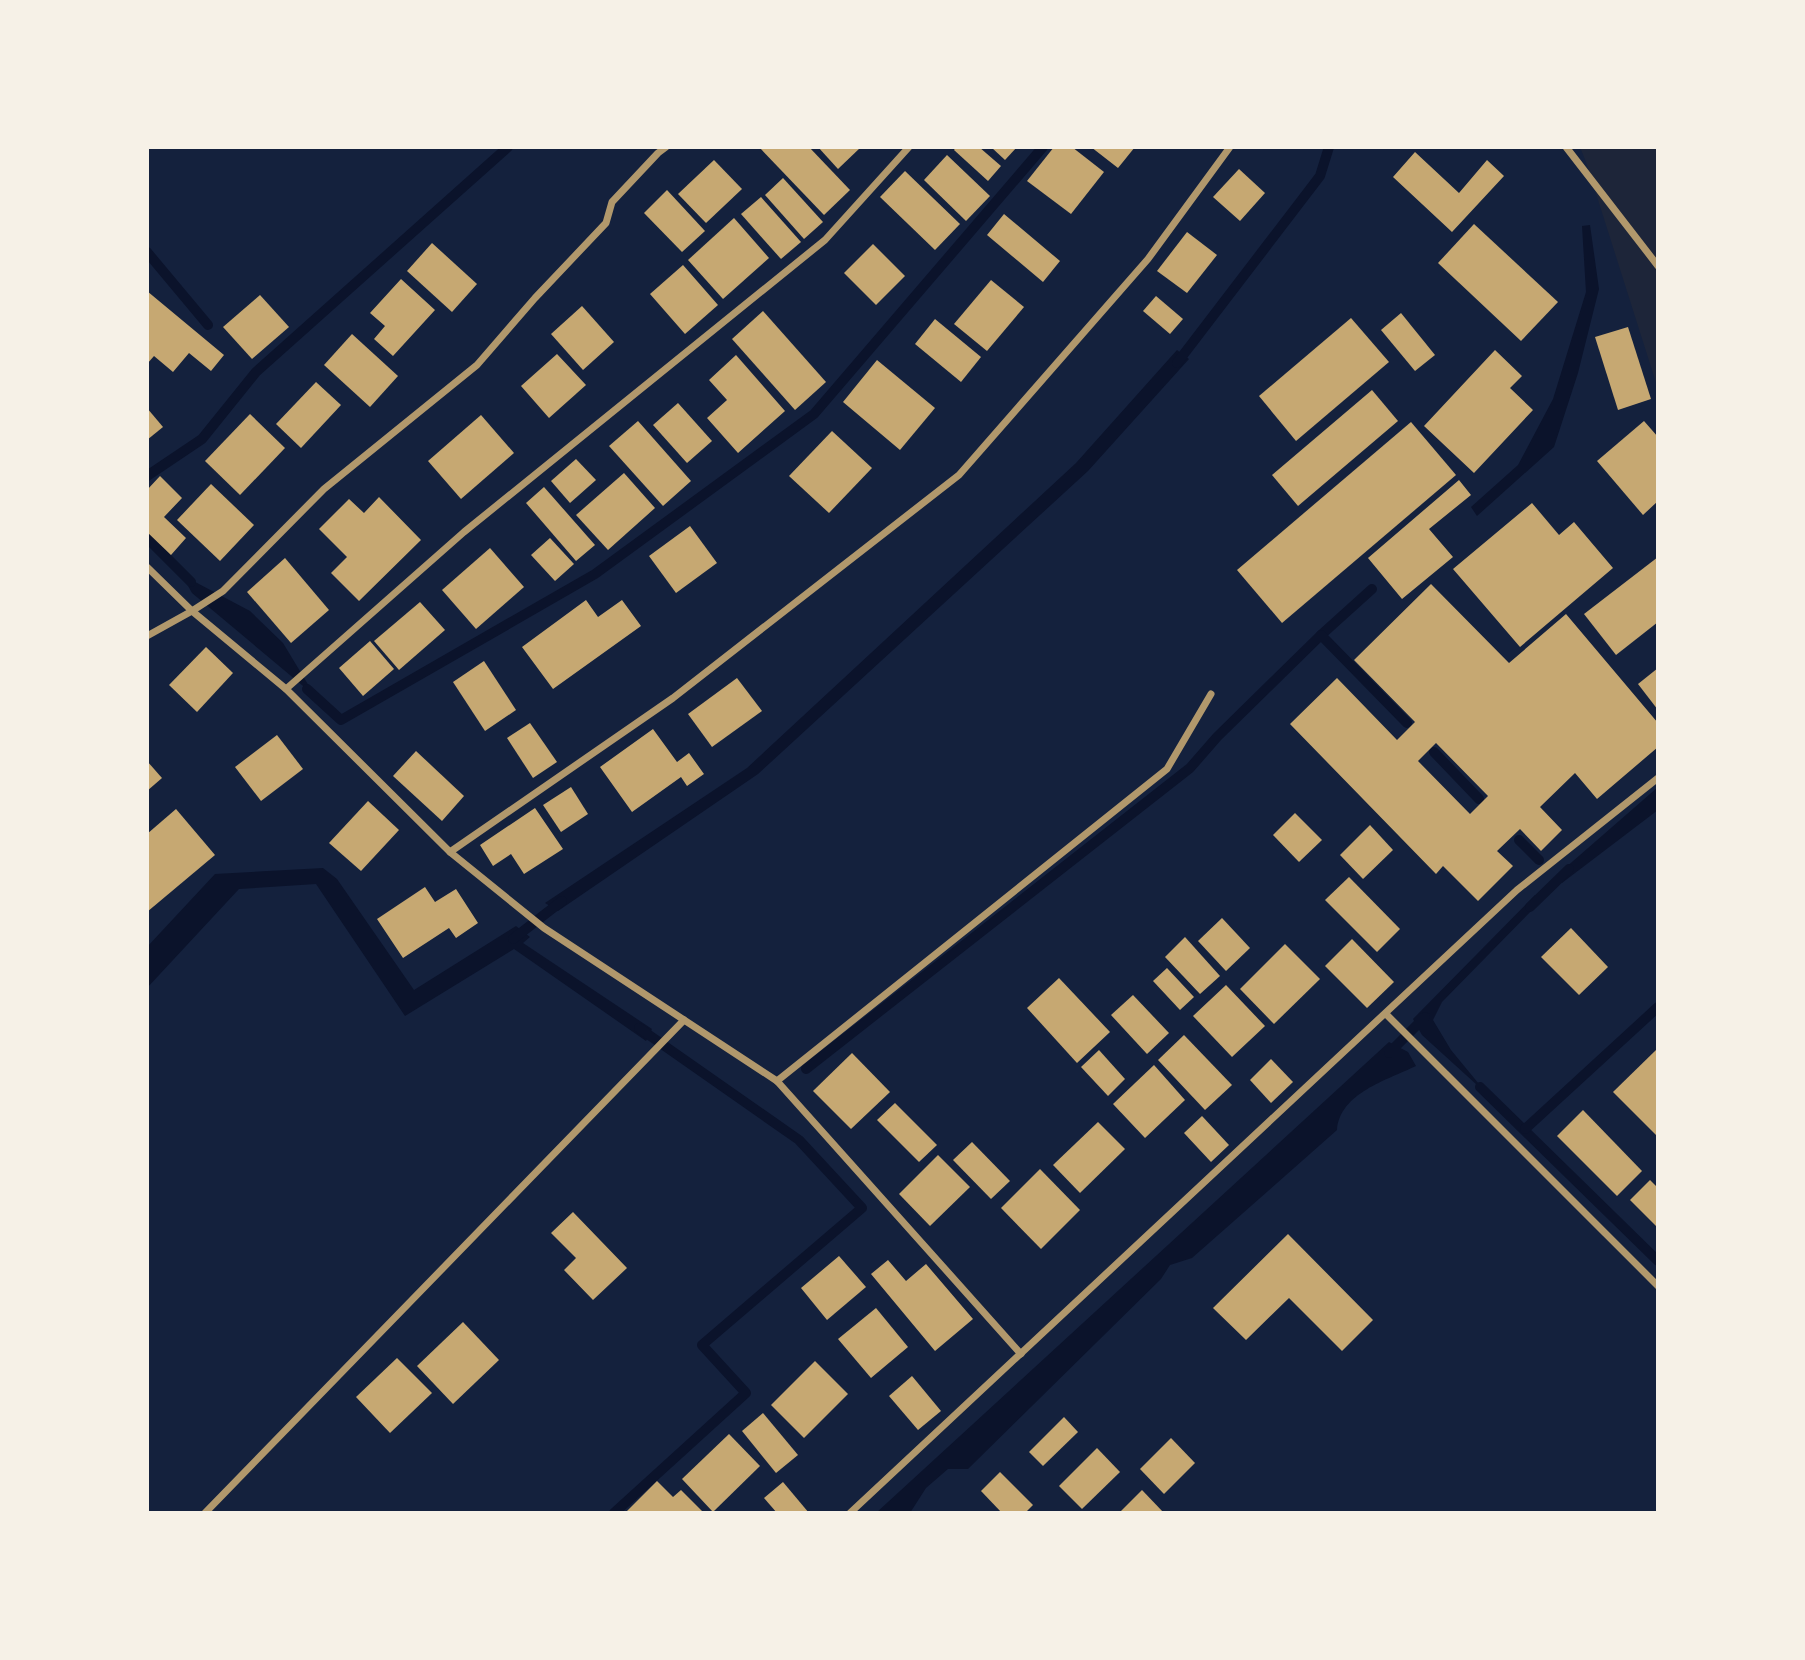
<svg xmlns="http://www.w3.org/2000/svg" width="1805" height="1660" viewBox="0 0 1805 1660" font-family="Karla,sans-serif">
  <style>
    .green { fill: #1d2539 }
    .water { fill: #0b132b }
    .lines { fill: none; stroke-linecap: round; stroke-linejoin: round }
    .stream { stroke: #0b132b; stroke-width: 10 }
    .building { fill: #c6a872; fill-rule: evenodd }
    .minor { stroke: #b1986c; stroke-width: 7 }
  </style>
  <rect width="100%" height="100%" fill="#14213d"/>
  <polygon class="green" points="1580,147 1658,147 1658,389 1586,162"/>
  <g class="water">
    <polygon points="1590,225 1599,289 1578,373 1554,447 1477,516 1471,507 1518,465 1553,399 1586,292 1582,226"/>
    <polygon points="1177,350 1189,359 1088,471 758,774 558,911 545,903 747,768 1076,463"/>
    <polygon points="182,575 250,611 283,643 315,696 192,593"/>
    <polygon points="1658,787 1658,810 1562,883 1557,875"/>
    <polygon points="323,868 337,879 414,990 516,926 530,937 523,943 652,1029 646,1041 514,949 405,1016 316,884 239,889 147,988 147,947 215,874"/>
    <polygon points="1535,895 1541,901 1442,1002 1433,1020 1451,1050 1488,1095 1422,1035 1413,1019"/>
    <path d="M 1389,1042 L 1408,1052 L 1416,1066 C 1387,1080 1340,1093 1337,1130 L 1192,1258 L 1170,1265 L 1161,1279 L 968,1469 L 948,1469 L 926,1488 L 910,1513 L 876,1513 Z"/>
  </g>
  <g class="lines">
    <g class="stream">
      <polyline points="147,252 208,325"/>
      <polyline points="1177,363 1320,176 1329,147"/>
      <polyline points="147,476 202,439 256,372 508,147"/>
      <polyline points="147,538 191,582"/>
      <polyline points="1321,635 1372,589"/>
      <polyline points="307,689 341,720 595,574 814,414 1043,147"/>
      <polyline points="1434,752 1479,799"/>
      <polyline points="1519,840 1539,860"/>
      <polyline points="1530,907 1569,869"/>
      <polyline points="513,939 562,901"/>
      <polyline points="1389,1053 1425,1017"/>
      <polyline points="806,1069 1190,768 1217,737 1321,635 1407,723"/>
      <polyline points="1480,1087 1658,1261"/>
      <polyline points="1525,1129 1658,1007"/>
      <polyline points="614,1513 746,1393 702,1345 862,1208 799,1140 639,1028"/>
    </g>
  </g>
  <g class="building">
    <polygon points="759,147 809,147 850,190 824,215"/>
    <polygon points="818,147 861,147 838,169"/>
    <polygon points="956,147 979,147 1001,166 988,181 954,150"/>
    <polygon points="991,147 1017,147 1005,160"/>
    <polygon points="1054,147 1072,147 1104,172 1071,214 1027,181"/>
    <polygon points="1091,147 1135,147 1118,168"/>
    <polygon points="1415,152 1459,193 1487,160 1504,176 1452,232 1393,177"/>
    <polygon points="947,155 990,196 966,221 924,180"/>
    <polygon points="714,160 742,189 706,223 678,194"/>
    <polygon points="1239,169 1265,193 1240,221 1213,197"/>
    <polygon points="905,171 960,224 935,250 880,197"/>
    <polygon points="783,178 823,222 804,239 765,195"/>
    <polygon points="667,190 705,231 682,252 644,213"/>
    <polygon points="761,197 801,242 781,259 741,214"/>
    <polygon points="1004,214 1060,261 1043,282 987,235"/>
    <polygon points="734,218 769,258 723,299 688,260"/>
    <polygon points="1474,224 1558,302 1521,341 1438,263"/>
    <polygon points="1187,232 1217,255 1187,293 1157,271"/>
    <polygon points="432,243 477,284 452,312 407,271"/>
    <polygon points="873,244 905,276 876,305 844,273"/>
    <polygon points="683,265 718,305 685,334 650,294"/>
    <polygon points="401,279 435,310 393,356 374,339 385,326 370,313"/>
    <polygon points="991,280 1024,307 987,351 954,324"/>
    <polygon points="147,291 224,355 211,371 189,353 173,372 154,356 147,364"/>
    <polygon points="260,295 289,327 252,359 223,327"/>
    <polygon points="1156,296 1183,319 1170,334 1143,311"/>
    <polygon points="582,306 614,342 583,370 551,334"/>
    <polygon points="763,311 826,382 795,410 732,339"/>
    <polygon points="1401,313 1435,355 1415,371 1381,330"/>
    <polygon points="1351,318 1389,362 1296,441 1259,396"/>
    <polygon points="935,319 981,357 961,382 915,344"/>
    <polygon points="1628,327 1651,399 1618,410 1595,337"/>
    <polygon points="352,334 398,376 370,407 324,365"/>
    <polygon points="1495,350 1522,376 1510,388 1533,410 1474,473 1424,426"/>
    <polygon points="557,354 586,385 549,418 521,386"/>
    <polygon points="736,355 785,411 738,453 707,418 727,400 709,380"/>
    <polygon points="877,360 935,408 900,450 843,402"/>
    <polygon points="316,382 341,405 301,448 276,424"/>
    <polygon points="1372,390 1398,421 1298,506 1272,475"/>
    <polygon points="678,403 712,441 687,463 653,425"/>
    <polygon points="147,408 163,427 147,440"/>
    <polygon points="250,414 285,448 240,495 205,461"/>
    <polygon points="481,415 514,453 461,499 428,461"/>
    <polygon points="638,421 691,481 663,506 609,446"/>
    <polygon points="1644,421 1658,437 1658,501 1643,515 1597,461"/>
    <polygon points="1411,422 1456,475 1282,623 1237,570"/>
    <polygon points="832,431 872,468 829,513 789,476"/>
    <polygon points="576,459 596,480 570,503 551,481"/>
    <polygon points="624,473 655,508 608,550 576,515"/>
    <polygon points="160,476 182,498 164,517 186,538 171,555 147,532 147,490"/>
    <polygon points="1459,480 1471,495 1429,529 1453,557 1402,599 1368,558"/>
    <polygon points="211,484 254,525 220,561 177,520"/>
    <polygon points="544,487 595,545 576,561 526,503"/>
    <polygon points="379,497 421,540 359,601 331,573 347,557 319,529 349,499 364,513"/>
    <polygon points="1532,503 1559,535 1574,522 1613,568 1520,647 1453,569"/>
    <polygon points="690,526 717,563 676,593 649,556"/>
    <polygon points="550,538 574,564 555,581 531,555"/>
    <polygon points="490,548 524,587 476,629 442,590"/>
    <polygon points="1658,557 1658,622 1616,655 1584,614"/>
    <polygon points="285,558 329,610 291,643 247,592"/>
    <path d="M 1431,584 L 1509,663 L 1566,614 L 1658,723 L 1658,747 L 1597,799 L 1575,773 L 1540,807 L 1562,830 L 1541,851 L 1520,829 L 1497,851 L 1513,866 L 1478,901 L 1443,866 L 1436,874 L 1290,724 L 1337,678 L 1397,740 L 1415,722 L 1354,660 ZM 1436,743 L 1488,796 L 1470,814 L 1418,761 Z"/>
    <polygon points="586,600 598,617 622,600 641,626 553,689 522,647"/>
    <polygon points="420,602 445,630 399,670 374,641"/>
    <polygon points="370,641 394,669 363,696 339,668"/>
    <polygon points="206,647 233,673 197,712 169,685"/>
    <polygon points="484,661 516,710 485,731 453,682"/>
    <polygon points="1658,668 1658,710 1638,684"/>
    <polygon points="737,678 762,711 712,747 688,714"/>
    <polygon points="530,723 557,762 533,778 507,738"/>
    <polygon points="653,729 677,762 689,753 704,774 687,786 681,777 632,812 600,767"/>
    <polygon points="277,735 303,769 261,801 235,767"/>
    <polygon points="416,751 464,796 442,821 393,776"/>
    <polygon points="147,761 162,778 147,791"/>
    <polygon points="571,787 588,814 561,832 543,805"/>
    <polygon points="368,801 399,830 361,871 329,843"/>
    <polygon points="535,808 563,849 524,874 511,854 493,866 480,845"/>
    <polygon points="176,809 215,855 147,912 147,834"/>
    <polygon points="1295,813 1322,840 1299,862 1273,835"/>
    <polygon points="1370,825 1393,850 1363,879 1340,855"/>
    <polygon points="1349,877 1400,929 1377,952 1325,900"/>
    <polygon points="425,887 435,902 456,889 478,923 456,938 449,928 403,958 377,919"/>
    <polygon points="1222,918 1250,948 1226,971 1198,941"/>
    <polygon points="1571,928 1608,967 1579,995 1541,957"/>
    <polygon points="1185,937 1220,976 1200,994 1165,957"/>
    <polygon points="1352,939 1394,982 1367,1008 1325,966"/>
    <polygon points="1285,944 1320,979 1274,1024 1240,989"/>
    <polygon points="1167,968 1194,997 1180,1010 1153,981"/>
    <polygon points="1059,978 1110,1032 1077,1063 1027,1008"/>
    <polygon points="1226,985 1265,1026 1232,1057 1193,1016"/>
    <polygon points="1133,995 1169,1033 1147,1054 1111,1015"/>
    <polygon points="1184,1035 1232,1085 1205,1110 1158,1060"/>
    <polygon points="1099,1050 1125,1079 1108,1096 1081,1067"/>
    <polygon points="1656,1050 1658,1053 1658,1137 1613,1092"/>
    <polygon points="852,1053 890,1092 851,1129 813,1091"/>
    <polygon points="1271,1059 1293,1082 1271,1103 1250,1080"/>
    <polygon points="1154,1065 1185,1100 1145,1138 1113,1104"/>
    <polygon points="895,1103 937,1145 919,1162 877,1120"/>
    <polygon points="1583,1110 1642,1171 1617,1196 1557,1136"/>
    <polygon points="1202,1116 1229,1145 1211,1162 1184,1133"/>
    <polygon points="1098,1122 1125,1149 1080,1193 1053,1165"/>
    <polygon points="972,1142 1010,1181 991,1199 953,1160"/>
    <polygon points="938,1155 970,1187 930,1226 899,1194"/>
    <polygon points="1040,1169 1080,1210 1041,1249 1001,1208"/>
    <polygon points="1650,1180 1658,1188 1658,1228 1630,1200"/>
    <polygon points="573,1212 627,1268 593,1300 564,1270 576,1258 551,1233"/>
    <polygon points="1288,1234 1373,1320 1342,1351 1289,1298 1246,1340 1213,1308"/>
    <polygon points="839,1256 866,1287 827,1320 801,1288"/>
    <polygon points="888,1260 906,1281 926,1264 973,1319 935,1351 871,1274"/>
    <polygon points="876,1308 908,1347 871,1378 838,1339"/>
    <polygon points="463,1322 499,1360 453,1404 417,1366"/>
    <polygon points="397,1358 432,1393 390,1433 356,1397"/>
    <polygon points="815,1361 848,1394 804,1438 771,1405"/>
    <polygon points="912,1376 941,1411 918,1430 889,1396"/>
    <polygon points="763,1413 798,1455 776,1473 742,1431"/>
    <polygon points="1064,1417 1078,1432 1043,1466 1029,1452"/>
    <polygon points="729,1434 760,1466 713,1512 682,1479"/>
    <polygon points="1171,1438 1195,1463 1164,1494 1140,1469"/>
    <polygon points="1097,1448 1120,1472 1082,1509 1059,1486"/>
    <polygon points="1000,1472 1033,1505 1025,1513 1002,1513 981,1491"/>
    <polygon points="657,1481 673,1497 681,1490 704,1513 625,1513"/>
    <polygon points="783,1482 809,1513 777,1513 764,1498"/>
    <polygon points="1142,1490 1164,1513 1119,1513"/>
  </g>
  <g class="lines">
    <g class="minor">
      <polyline points="1566,147 1658,266"/>
      <polyline points="147,567 192,611 286,689 450,852 544,928 777,1081 1021,1354"/>
      <polyline points="147,636 192,611 223,591 324,489 477,365 535,298 606,223 612,202 658,153 666,147"/>
      <polyline points="286,689 464,532 825,240 909,147"/>
      <polyline points="450,852 673,698 959,475 1148,259 1230,147"/>
      <polyline points="1386,1014 1658,1286"/>
      <polyline points="777,1081 1167,769 1211,694"/>
      <polyline points="205,1513 684,1020"/>
      <polyline points="850,1513 1517,890 1658,778"/>
    </g>
  </g>
  <rect width="1805" height="1660" fill="none" stroke="#f6f1e7" stroke-width="298"/>
</svg>
